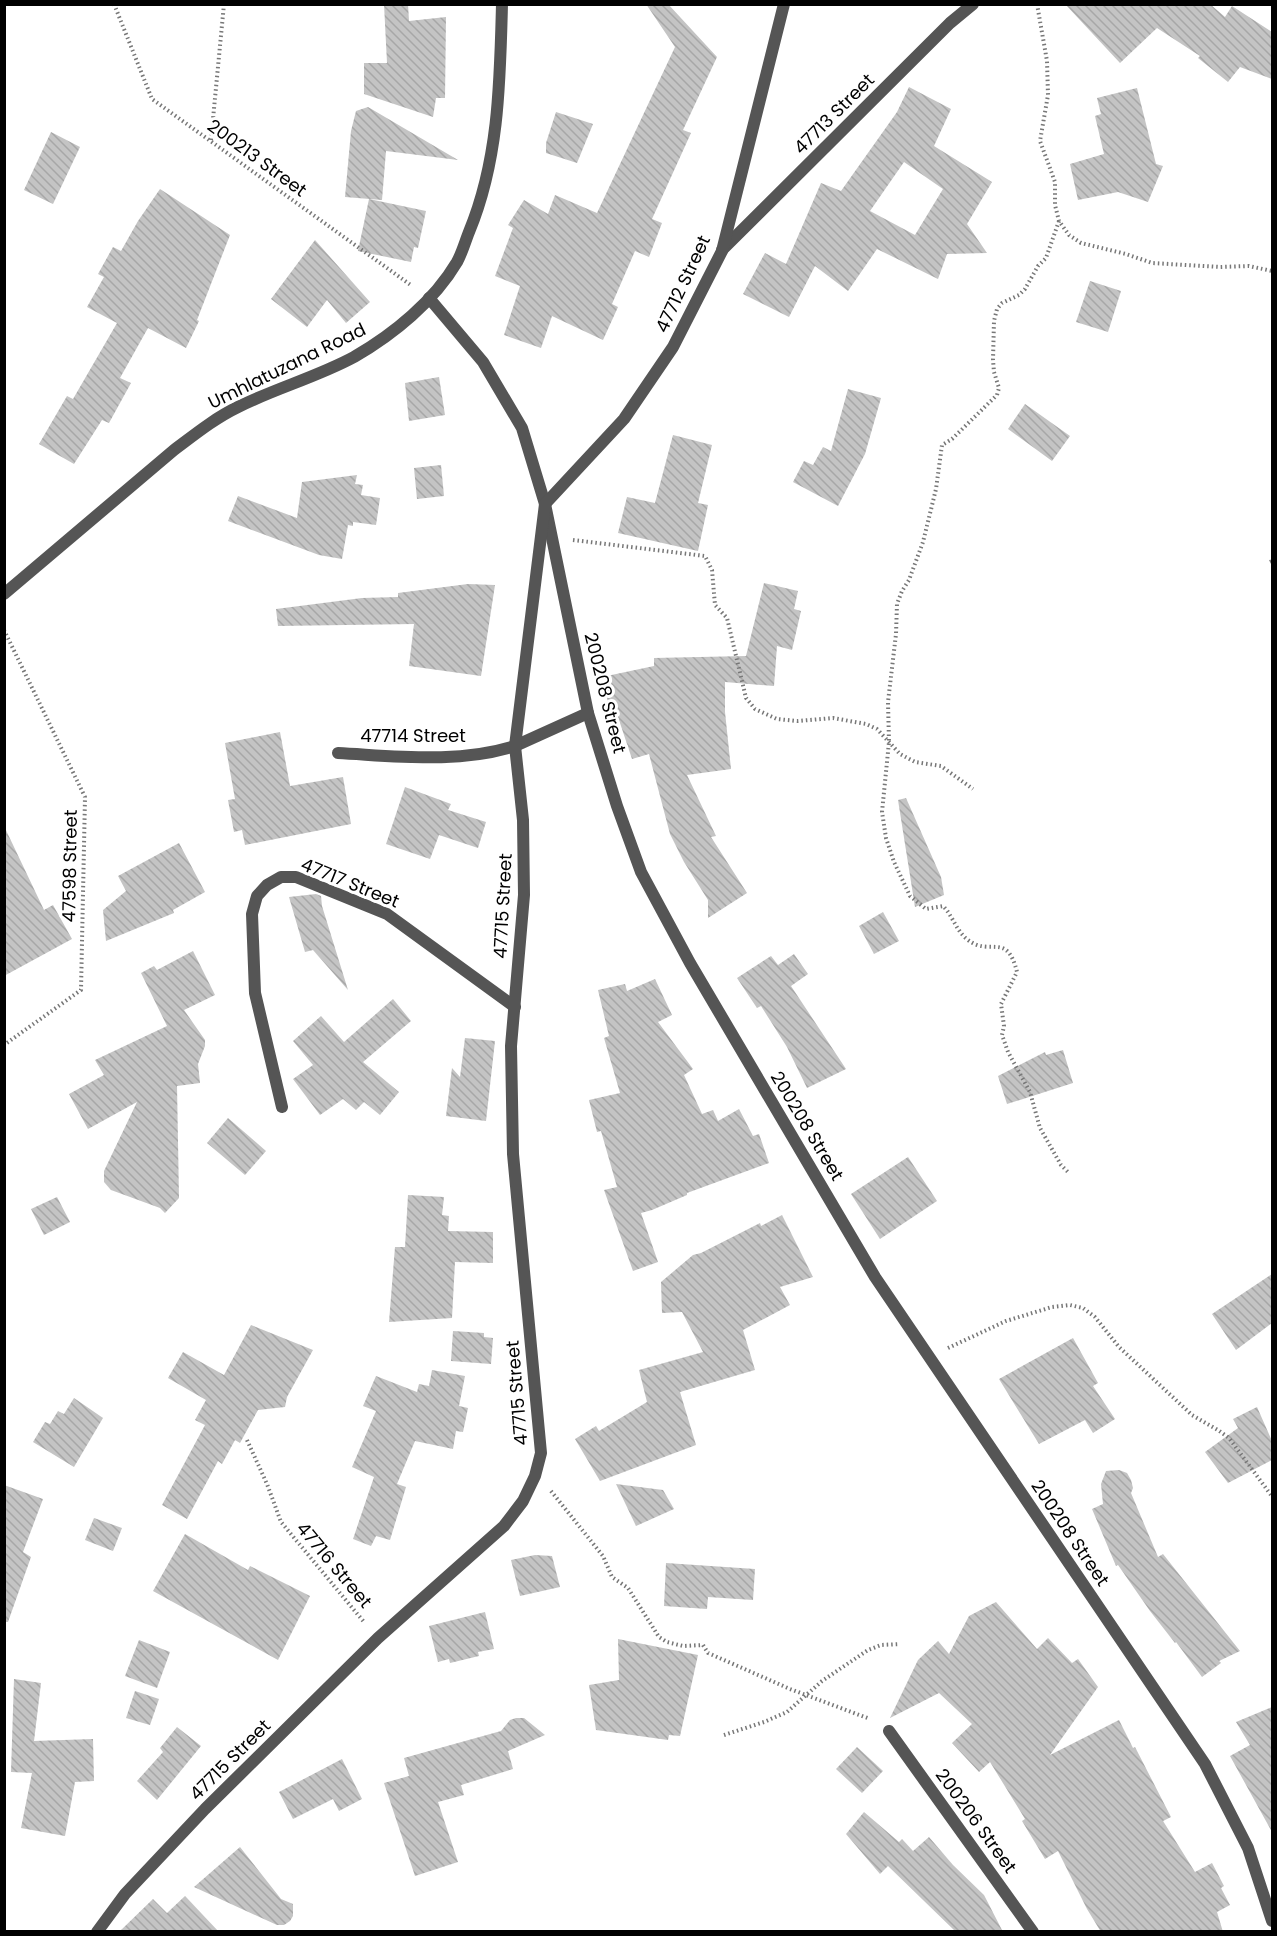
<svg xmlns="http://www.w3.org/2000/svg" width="1277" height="1936" viewBox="0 0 1277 1936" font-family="Poppins,sans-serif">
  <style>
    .building { fill: url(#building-back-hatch); fill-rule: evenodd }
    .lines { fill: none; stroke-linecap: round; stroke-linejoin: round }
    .path { stroke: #777; stroke-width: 4; stroke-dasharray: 1.5 3; stroke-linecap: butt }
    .service { stroke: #555; stroke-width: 12 }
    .minor { stroke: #555; stroke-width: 12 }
    .tertiary { stroke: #555; stroke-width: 12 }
    .labels { text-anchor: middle; stroke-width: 6; stroke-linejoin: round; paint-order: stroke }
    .street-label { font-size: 18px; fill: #000; stroke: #fff }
  </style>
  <defs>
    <pattern id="building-back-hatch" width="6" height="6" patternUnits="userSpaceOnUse" patternTransform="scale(1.5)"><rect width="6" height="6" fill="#c4c4c4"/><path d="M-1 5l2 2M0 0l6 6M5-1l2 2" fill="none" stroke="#a7a7a7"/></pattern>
  </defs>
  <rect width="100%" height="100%" fill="#fff"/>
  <g class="building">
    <polygon points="384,4 408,4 409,21 446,17 445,98 436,98 433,117 364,94 364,63 387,63"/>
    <polygon points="646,4 668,4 717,57 683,130 691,133 652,219 662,223 649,257 635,251 612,304 618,307 603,340 552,316 541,348 504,335 520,286 495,276 513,228 508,225 524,200 548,214 555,195 597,213 675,47"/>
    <polygon points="1065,4 1210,4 1225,17 1232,6 1272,32 1272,79 1240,67 1228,82 1198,58 1200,56 1157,28 1120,63"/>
    <path d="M 909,87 L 951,109 L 934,146 L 992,182 L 967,224 L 987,253 L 947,254 L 938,279 L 877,249 L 848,291 L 815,266 L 789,317 L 743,294 L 765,253 L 786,264 L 821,183 L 841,191 L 897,112 ZM 904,162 L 943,189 L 915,235 L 870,211 Z"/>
    <polygon points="1137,88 1156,164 1163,166 1148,202 1118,192 1078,200 1070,164 1104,154 1095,116 1101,114 1097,98"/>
    <polygon points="368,107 458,160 386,151 382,200 345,197 351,131 356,111"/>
    <polygon points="556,112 593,124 577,163 546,153 546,143"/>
    <polygon points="51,132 80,147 53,204 24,190"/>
    <polygon points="160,189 230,235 197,320 199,321 186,348 148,328 120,378 131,383 109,423 102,420 74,464 39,444 67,396 73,399 117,323 87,307 104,277 98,274 113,247 121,251 138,221"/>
    <polygon points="369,199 426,211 418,248 414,247 411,262 358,251"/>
    <polygon points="315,240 370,302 346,323 327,300 307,327 271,299"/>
    <polygon points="1090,281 1121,291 1108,332 1076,322"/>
    <polygon points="439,377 445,415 409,421 405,383"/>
    <polygon points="848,389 881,398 865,454 838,506 793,482 804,461 813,465 823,447 831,451"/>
    <polygon points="1025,404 1070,436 1052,461 1008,429"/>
    <polygon points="673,435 712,445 698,503 708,505 698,551 618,533 627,497 655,503"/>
    <polygon points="441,465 444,496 417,499 414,468"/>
    <polygon points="357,475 355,484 363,485 361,495 380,498 376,525 353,522 353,526 348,525 342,559 319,555 228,521 238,496 297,518 302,482"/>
    <polygon points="764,583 798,591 794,609 801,611 792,650 777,646 774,686 725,682 725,712 731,769 687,775 716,836 711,837 747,893 708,918 708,900 684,862 670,834 649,754 632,759 616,711 610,712 602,677 654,666 654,658 746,656"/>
    <polygon points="468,584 495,585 481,676 409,666 414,624 278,626 276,609 362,598 398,597 398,593"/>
    <polygon points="280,732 290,786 343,777 351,824 245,845 242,830 234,832 228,800 235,799 225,743"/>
    <polygon points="405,787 451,804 448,810 486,822 478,848 439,835 430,859 386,844"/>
    <polygon points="906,798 941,877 944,895 915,907 898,800"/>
    <polygon points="4,826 44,910 53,905 72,939 4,976"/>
    <polygon points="179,843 205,892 173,910 174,913 106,941 103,910 126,891 118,876"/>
    <polygon points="316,894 321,896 322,906 348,990 313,950 305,952 289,897"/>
    <polygon points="883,912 899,941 874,954 859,926"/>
    <polygon points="193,951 215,995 184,1010 205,1040 205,1046 198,1064 200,1083 177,1086 179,1198 165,1213 160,1208 111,1190 104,1182 104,1171 137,1102 88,1129 69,1094 104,1075 95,1060 167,1026 141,973 154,966 157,970"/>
    <polygon points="794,954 808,974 791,986 846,1069 807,1088 787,1047 761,1006 757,1008 737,978 771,956 778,965"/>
    <polygon points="655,979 672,1015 658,1022 693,1069 684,1075 702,1114 713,1110 718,1121 739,1109 753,1136 759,1134 769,1163 687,1193 687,1195 652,1210 641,1213 658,1262 633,1271 604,1190 617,1187 601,1131 597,1132 589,1100 620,1093 604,1038 609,1036 598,990 625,984 627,991"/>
    <polygon points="393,999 411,1021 363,1062 399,1092 380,1115 364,1102 356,1110 343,1099 320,1115 293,1079 313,1065 293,1041 321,1016 344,1042"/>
    <polygon points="465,1038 495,1041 486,1121 446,1116 452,1068 460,1077"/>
    <polygon points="1063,1050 1073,1083 1007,1104 998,1076 1045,1052 1046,1055"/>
    <polygon points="228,1118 266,1151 245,1175 207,1143"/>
    <polygon points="908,1157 937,1201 880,1239 851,1194"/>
    <polygon points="408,1195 444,1197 442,1215 449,1216 448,1231 493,1232 493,1263 455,1262 452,1318 389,1322 395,1247 405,1247"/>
    <polygon points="57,1197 70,1222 44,1235 31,1209"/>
    <polygon points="782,1215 813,1277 780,1287 790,1305 743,1330 755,1370 680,1392 696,1445 600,1481 575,1439 596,1426 599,1431 647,1402 639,1370 703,1352 682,1312 662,1313 661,1282 693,1255 701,1253 760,1223 761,1226"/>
    <polygon points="1272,1274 1272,1323 1236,1350 1212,1314"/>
    <polygon points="251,1325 313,1350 287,1397 285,1407 258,1410 240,1443 235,1440 222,1464 218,1461 187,1519 162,1505 205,1425 195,1420 206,1400 168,1378 183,1352 224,1375"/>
    <polygon points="453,1331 484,1333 484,1337 493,1338 491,1364 451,1361"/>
    <polygon points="1073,1338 1098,1383 1093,1386 1115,1419 1093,1433 1085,1420 1039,1444 999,1379"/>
    <polygon points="432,1370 465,1376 459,1406 468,1408 463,1432 456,1431 453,1449 415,1441 397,1484 406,1487 390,1540 376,1536 371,1546 353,1539 374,1477 352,1467 376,1411 363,1406 376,1376 417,1392 419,1384 429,1386"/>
    <polygon points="74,1398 103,1418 74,1467 33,1442 45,1422 50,1424 58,1411 64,1414"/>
    <polygon points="1257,1407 1272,1441 1272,1460 1228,1483 1205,1452 1238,1428 1233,1419"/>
    <polygon points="1119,1470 1127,1473 1131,1480 1133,1488 1131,1493 1158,1557 1163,1554 1240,1651 1219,1661 1221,1663 1202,1677 1176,1642 1175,1643 1150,1611 1118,1565 1116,1566 1092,1509 1103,1504 1101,1484 1106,1471"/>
    <polygon points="616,1484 663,1490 674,1509 636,1526"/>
    <polygon points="4,1485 43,1499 23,1552 31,1557 8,1622 4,1622"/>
    <polygon points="94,1518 122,1528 113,1551 85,1540"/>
    <polygon points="185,1534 248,1570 250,1566 310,1596 278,1660 153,1591"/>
    <polygon points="535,1555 552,1556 560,1587 520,1596 511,1560"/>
    <polygon points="666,1563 755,1569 753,1600 708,1597 707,1609 664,1606"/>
    <polygon points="996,1602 1037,1649 1048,1638 1072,1663 1078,1659 1098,1687 1050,1755 1119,1720 1133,1748 1135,1747 1171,1817 1163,1821 1195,1872 1212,1863 1224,1886 1221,1888 1230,1905 1217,1912 1223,1932 1101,1932 1087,1909 1058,1851 1045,1859 1022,1821 1025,1819 990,1762 979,1772 952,1743 972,1724 939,1693 890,1718 918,1660 938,1641 949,1654 969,1616"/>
    <polygon points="485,1612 494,1649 478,1652 479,1656 450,1663 449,1659 438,1662 429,1626"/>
    <polygon points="618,1639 698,1655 680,1736 669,1735 668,1740 596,1730 589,1685 619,1680"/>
    <polygon points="139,1640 170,1652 157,1688 125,1676"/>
    <polygon points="14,1679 41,1683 34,1741 93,1739 94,1781 75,1782 65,1836 21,1828 32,1773 11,1772"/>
    <polygon points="135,1691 159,1699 150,1725 126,1718"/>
    <polygon points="1272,1707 1272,1832 1230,1756 1250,1745 1236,1722"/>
    <polygon points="516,1718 524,1718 545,1735 508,1751 513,1769 461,1785 464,1795 438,1802 458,1862 415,1876 384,1783 409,1776 404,1758 501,1731 510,1720"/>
    <polygon points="177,1727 201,1746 157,1800 137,1781 163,1752 160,1748"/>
    <polygon points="857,1747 883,1771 862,1793 836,1769"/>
    <polygon points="342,1759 362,1799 339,1811 333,1799 293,1819 279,1792"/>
    <polygon points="864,1812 899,1842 902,1839 913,1851 929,1837 953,1865 984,1895 1003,1932 956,1932 888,1866 880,1874 846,1834"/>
    <polygon points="240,1847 281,1899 293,1904 293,1916 290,1921 284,1925 277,1925 194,1887"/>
    <polygon points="185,1896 219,1932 119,1932 153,1899 167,1913"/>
  </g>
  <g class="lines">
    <g class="path">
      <polyline points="114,4 152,99 412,286"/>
      <polyline points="1037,4 1047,61 1048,95 1040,141 1055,182 1055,205 1059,221 1069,235 1081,243 1126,254 1152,263 1220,267 1249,266 1272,271"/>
      <polyline points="211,140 224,4"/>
      <path d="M 1059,221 L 1046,258 L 1038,266 L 1025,289 L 1019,295 L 1002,303 L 997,309 L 994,321 L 993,360 L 994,372 L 999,388 L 997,395 L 952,439 L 942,445 L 936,489 L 923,542 L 909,580 L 902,591 L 897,604 L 896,634 L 888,702 L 889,742 L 882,812 L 886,838 L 894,862 L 910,896 L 926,909 L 943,906 C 953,916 956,931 968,940 C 990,957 1007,931 1017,972 L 1001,1004 L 1004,1026 L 1002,1035 L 1008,1052 L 1030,1092 L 1040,1128 L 1061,1165 L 1069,1173"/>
      <polyline points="573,540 705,556 712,570 715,605 727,618 746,698 755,709 777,719 797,721 833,718 866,724 877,729 900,754 915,762 941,766 973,789"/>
      <polyline points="1270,562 1272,561"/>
      <polyline points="4,630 85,797 81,990 4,1045"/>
      <polyline points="948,1348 1006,1321 1052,1307 1070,1305 1083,1308 1095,1317 1119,1347 1192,1415 1218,1430 1229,1438 1271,1495 1272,1494"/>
      <polyline points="247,1440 267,1484 281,1522 364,1622"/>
      <polyline points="551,1491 603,1556 612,1577 628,1588 659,1637 667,1642 683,1646 703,1645 708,1653 790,1689 870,1719"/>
      <polyline points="724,1735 764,1722 787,1712 822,1681 868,1650 881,1645 900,1644"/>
    </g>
    <path class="service" d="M 338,753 C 396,756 459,764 515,746"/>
    <g class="minor">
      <polyline points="722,250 950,23 973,4"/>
      <polyline points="429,298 483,362 522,428 545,504 588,713 617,806 641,872 690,963 875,1277 1205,1764 1248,1848 1272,1921"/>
      <polyline points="515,746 588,713"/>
      <polyline points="282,1107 255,993 252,914 257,896 267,885 281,877 296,877 387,914 515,1007"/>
      <polyline points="889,1731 1033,1932"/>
      <polyline points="97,1932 125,1894 205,1809 378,1638 504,1526 523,1501 535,1476 541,1453 513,1154 511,1046 524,895 523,820 515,746 545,504 624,419 673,347 722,251 784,4"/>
    </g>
    <path class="tertiary" d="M 4,594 L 174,450 C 194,435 215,418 238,407 C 276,388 317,377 354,357 C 394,334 434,301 457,262 C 462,253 465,242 469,232 C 499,160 500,82 502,4"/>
  </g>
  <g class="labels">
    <g class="street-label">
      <text transform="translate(834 114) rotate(-45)" y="6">47713 Street</text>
      <text transform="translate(257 158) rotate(36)" y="6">200213 Street</text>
      <text transform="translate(683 284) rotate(-65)" y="6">47712 Street</text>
      <text transform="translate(287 366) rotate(-26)" y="6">Umhlatuzana Road</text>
      <text transform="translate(605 693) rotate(76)" y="6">200208 Street</text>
      <text x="413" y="742">47714 Street</text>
      <text transform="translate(70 866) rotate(-89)" y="6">47598 Street</text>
      <text transform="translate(350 883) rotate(22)" y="6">47717 Street</text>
      <text transform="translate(503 906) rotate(-87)" y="6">47715 Street</text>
      <text transform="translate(807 1126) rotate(59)" y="6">200208 Street</text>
      <text transform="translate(517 1393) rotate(-95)" y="6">47715 Street</text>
      <text transform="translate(1070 1533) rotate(56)" y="6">200208 Street</text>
      <text transform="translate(334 1565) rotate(50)" y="6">47716 Street</text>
      <text transform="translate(230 1760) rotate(-45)" y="6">47715 Street</text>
      <text transform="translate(976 1821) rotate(54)" y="6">200206 Street</text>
    </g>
  </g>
  <rect width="1277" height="1936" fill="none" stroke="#000000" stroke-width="12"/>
</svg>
